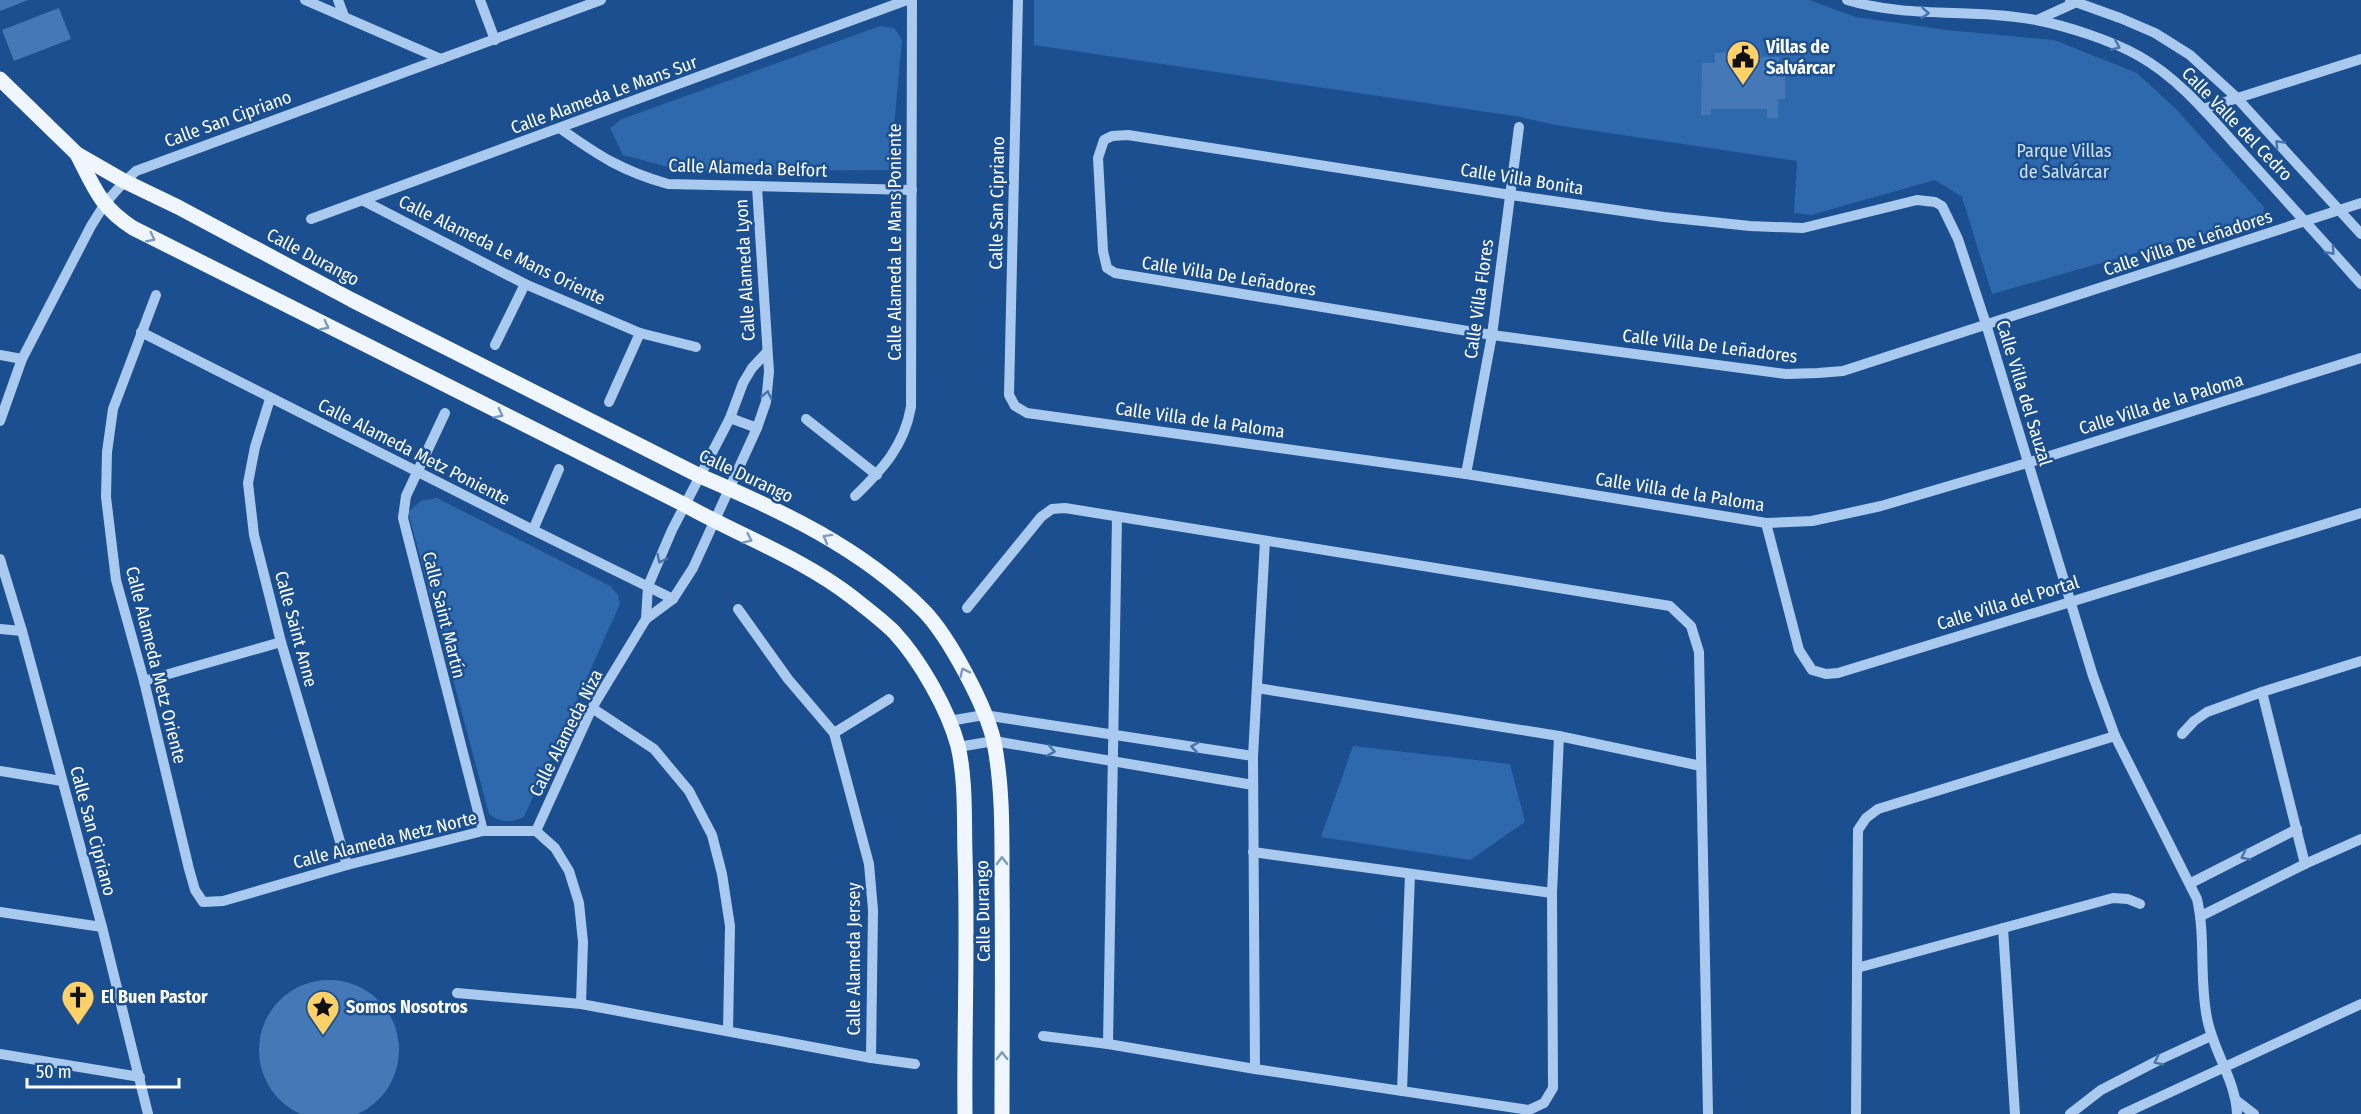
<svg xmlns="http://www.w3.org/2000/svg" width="2361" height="1114" viewBox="0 0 2361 1114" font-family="'Fira Sans Condensed',sans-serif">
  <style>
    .green { fill: #2e69ad }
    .building { fill: #4478b7 }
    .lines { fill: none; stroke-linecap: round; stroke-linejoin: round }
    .minor { stroke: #a9c9ee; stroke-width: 10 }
    .major { stroke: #f0f6ff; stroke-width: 15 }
    .oneway { stroke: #4674ac }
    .oneway2 { stroke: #7b9ac1 }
    .labels { text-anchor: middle; stroke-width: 5; stroke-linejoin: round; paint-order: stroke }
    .poi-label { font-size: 18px; font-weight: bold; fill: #fff; stroke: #1b4f8f; text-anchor: start }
    .street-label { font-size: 18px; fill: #fff; stroke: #1b4f8f }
    .park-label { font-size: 18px; fill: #cfe3fa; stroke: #1b4f8f }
  </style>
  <rect width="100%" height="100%" fill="#1b4f8f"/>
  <g class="green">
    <polygon points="1034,0 1809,0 1856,17 1947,30 2054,40 2137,73 2177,110 2264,207 2263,217 1992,294 1962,197 1935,180 1811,215 1794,213 1797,161 1555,125 1521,117 1034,45"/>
    <polygon points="880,26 894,28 902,40 890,170 683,171 623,155 610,128 622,119"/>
    <path d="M 437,498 L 610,586 L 618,595 L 620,604 L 524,817 C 511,823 501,823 489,814 L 408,512 L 421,501 Z"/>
    <polygon points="1353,746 1510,764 1525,822 1470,860 1321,837"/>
  </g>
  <g class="building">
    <polygon points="0,0 28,0 0,11"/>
    <polygon points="59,8 71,39 14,61 2,30"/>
    <polygon points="1761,52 1761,57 1779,57 1779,74 1785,74 1785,99 1778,99 1778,118 1767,118 1767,109 1711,109 1711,115 1701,115 1702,63 1715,63 1715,53"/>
    <circle cx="329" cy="1050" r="70"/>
  </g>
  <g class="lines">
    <g class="minor">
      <polyline points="305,0 441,59"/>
      <polyline points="338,0 344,16"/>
      <polyline points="480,0 495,40"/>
      <polyline points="1018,0 1009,395 1015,406 1027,413 1466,474 1766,523 1812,521 1881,506 2027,463 2361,358"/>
      <path d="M 1847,0 C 1910,19 1973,8 2036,20 C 2067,26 2113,41 2139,56 C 2180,79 2211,118 2242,152 C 2282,196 2322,240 2361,284"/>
      <polyline points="2070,0 2120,18 2155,33 2190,55 2236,97 2361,234"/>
      <polyline points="2037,20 2079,1"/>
      <polyline points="2203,109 2361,59"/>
      <path d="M 561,129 C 599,156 622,171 668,184 L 912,190"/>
      <polyline points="364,201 525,284 640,333 696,347"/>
      <polyline points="311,219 907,0"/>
      <polyline points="156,295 113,409 107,452 106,497 116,580 144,681 189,869 195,890 203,902 223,901 347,865 483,831 536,831 555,848 569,871 579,903 583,942 581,1004"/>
      <polyline points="141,332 533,530 673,599"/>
      <polyline points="495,345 525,284"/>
      <polyline points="0,355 22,359"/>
      <polyline points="270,399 255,447 248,483 254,535 281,642 347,865"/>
      <polyline points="609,402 640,333"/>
      <polyline points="445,413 406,496 403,518 483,831"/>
      <polyline points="730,418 757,428"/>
      <polyline points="806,419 877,475"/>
      <path d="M 0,421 L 22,359 L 91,226 C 103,205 117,187 136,171 L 601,0"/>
      <polyline points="1466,474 1492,335 1519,127"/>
      <path d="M 855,496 C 883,469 904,446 911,407 L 912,0"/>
      <polyline points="1766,523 1799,650 1812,670 1826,674 1838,673 2361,513"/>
      <polyline points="533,530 559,469"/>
      <polyline points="0,559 22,631 102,927 148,1114"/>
      <polyline points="967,608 1041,517 1052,509 1065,508 1670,606 1691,626 1699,652 1708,1114"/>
      <polyline points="738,609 788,679 834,733 869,864 873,910 871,1058"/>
      <polyline points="646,619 648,586 672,530 730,418 743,383 752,368 767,352"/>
      <polyline points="0,629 22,631"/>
      <polyline points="144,681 281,642"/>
      <polyline points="1257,688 1559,736 1701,766"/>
      <polyline points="2262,692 2305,864"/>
      <polyline points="592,708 654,749 689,791 712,835 722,874 730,926 728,1031"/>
      <polyline points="949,721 984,715 1253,756"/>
      <polyline points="834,733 889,699"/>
      <polyline points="2182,734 2194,721 2207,712 2262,692 2361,661"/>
      <polyline points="958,747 994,741 1253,785"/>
      <polyline points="0,771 62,781"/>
      <polyline points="536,831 592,708 646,619 673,599 693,568 757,428 766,402 769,372 757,187"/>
      <polyline points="1253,852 1552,893"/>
      <polyline points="2191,883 2297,829"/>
      <polyline points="0,912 102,927"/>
      <polyline points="2201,916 2305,864 2361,839"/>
      <polyline points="2003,928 2015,1114"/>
      <polyline points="1857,968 2113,898 2128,899 2140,904"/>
      <polyline points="457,993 581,1004 871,1058 915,1064"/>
      <polyline points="1043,1036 1108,1044 1255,1069 1529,1110 1544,1103 1553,1088 1552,893 1559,736"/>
      <polyline points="1108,1044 1117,517"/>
      <polyline points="0,1054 140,1077"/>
      <polyline points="1255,1069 1253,756 1265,541"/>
      <polyline points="1402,1091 1410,874"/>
      <polyline points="2237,1101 2254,1114"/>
      <polyline points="1856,1114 1858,830 1866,818 1878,809 2115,736"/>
      <polyline points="2070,1114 2101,1090 2161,1059 2211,1036"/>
      <polyline points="2123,1114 2361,1004"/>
      <path d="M 2237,1114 C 2236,1081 2213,1051 2207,1018 C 2199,979 2206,938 2197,899 L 2115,736 L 2093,676 L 1986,324 L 1958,239 L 1942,206 L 1935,202 L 1917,200 L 1803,228 L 1750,226 L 1664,217 L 1511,195 L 1128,135 L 1112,136 L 1104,140 L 1098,158 L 1103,251 L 1107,268 L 1115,273 L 1492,335 L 1786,374 L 1818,373 L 1843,371 L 2361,203"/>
    </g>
    <g class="major">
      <path d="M 0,79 L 77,154 L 124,181 L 178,207 L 352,300 L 700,476 C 780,510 862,548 924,611 C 949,637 986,706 994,742 C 1003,788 1002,836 1002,883 C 1003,960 1002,1037 1002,1114"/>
      <path d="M 77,154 C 94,187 100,207 133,228 L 685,505 C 740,536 802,558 852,597 C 866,608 882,620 894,632 C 920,660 948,709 958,746 C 966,781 964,819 965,855 C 968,941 964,1028 965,1114"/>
    </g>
  </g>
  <defs><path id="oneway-chevron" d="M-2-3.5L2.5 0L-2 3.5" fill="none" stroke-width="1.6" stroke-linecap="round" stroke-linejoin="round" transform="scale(1.5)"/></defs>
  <g class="oneway">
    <use href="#oneway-chevron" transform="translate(1925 13) rotate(4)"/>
    <use href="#oneway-chevron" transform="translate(2116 46) rotate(23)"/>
    <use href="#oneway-chevron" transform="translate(2279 144) rotate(-133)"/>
    <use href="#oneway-chevron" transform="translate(2331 251) rotate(48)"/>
    <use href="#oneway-chevron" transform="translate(767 395) rotate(-77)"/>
    <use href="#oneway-chevron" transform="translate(661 559) rotate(115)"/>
    <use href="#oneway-chevron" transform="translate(1195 747) rotate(-171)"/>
    <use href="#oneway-chevron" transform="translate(1051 751) rotate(10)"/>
    <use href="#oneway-chevron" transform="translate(2245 856) rotate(153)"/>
    <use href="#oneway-chevron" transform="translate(2158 1061) rotate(154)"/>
  </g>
  <g class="oneway2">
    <use href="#oneway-chevron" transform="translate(151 238) rotate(27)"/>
    <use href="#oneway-chevron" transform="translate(325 326) rotate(27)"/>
    <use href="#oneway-chevron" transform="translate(499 414) rotate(27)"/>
    <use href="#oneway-chevron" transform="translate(827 538) rotate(-151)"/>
    <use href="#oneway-chevron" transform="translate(748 539) rotate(25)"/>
    <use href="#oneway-chevron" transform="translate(964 672) rotate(-116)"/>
    <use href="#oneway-chevron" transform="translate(1002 861) rotate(-91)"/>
    <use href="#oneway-chevron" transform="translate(1002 1056) rotate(-90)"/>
  </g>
  <defs>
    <symbol id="civic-pin" viewBox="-11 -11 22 30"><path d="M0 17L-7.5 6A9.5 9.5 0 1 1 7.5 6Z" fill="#ffd166" stroke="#1b4f8f"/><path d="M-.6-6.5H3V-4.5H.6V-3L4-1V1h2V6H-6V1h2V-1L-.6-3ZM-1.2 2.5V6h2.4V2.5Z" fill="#111"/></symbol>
    <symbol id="church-pin" viewBox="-11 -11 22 30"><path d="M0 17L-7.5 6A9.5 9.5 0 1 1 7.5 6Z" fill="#ffd166" stroke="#1b4f8f"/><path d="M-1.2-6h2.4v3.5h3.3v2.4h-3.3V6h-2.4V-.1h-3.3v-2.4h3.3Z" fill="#111"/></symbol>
    <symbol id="sight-pin" viewBox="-11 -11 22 30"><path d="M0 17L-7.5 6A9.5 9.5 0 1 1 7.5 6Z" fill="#ffd166" stroke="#1b4f8f"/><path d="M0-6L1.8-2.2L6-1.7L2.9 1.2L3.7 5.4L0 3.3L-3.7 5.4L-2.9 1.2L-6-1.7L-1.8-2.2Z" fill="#111"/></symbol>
  </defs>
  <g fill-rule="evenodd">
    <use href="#civic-pin" x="1724" y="38" width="38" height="52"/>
    <use href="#church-pin" x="59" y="978" width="38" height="52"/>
    <use href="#sight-pin" x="304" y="988" width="38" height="52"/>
  </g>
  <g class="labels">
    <g class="poi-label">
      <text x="1766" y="53">Villas de<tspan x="1766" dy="21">Salvárcar</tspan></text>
      <text x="101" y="1003">El Buen Pastor</text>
      <text x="346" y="1013">Somos Nosotros</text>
    </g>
    <g class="street-label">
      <text transform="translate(604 95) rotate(-20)" y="6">Calle Alameda Le Mans Sur</text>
      <text transform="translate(228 119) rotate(-20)" y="6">Calle San Cipriano</text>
      <text transform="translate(2237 124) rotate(46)" y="6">Calle Valle del Cedro</text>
      <text transform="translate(748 168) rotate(2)" y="6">Calle Alameda Belfort</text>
      <text transform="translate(1522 179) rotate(9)" y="6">Calle Villa Bonita</text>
      <text transform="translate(997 203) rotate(-89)" y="6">Calle San Cipriano</text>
      <text transform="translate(895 242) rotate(-90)" y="6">Calle Alameda Le Mans Poniente</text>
      <text transform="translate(2188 243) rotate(-18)" y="6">Calle Villa De Leñadores</text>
      <text transform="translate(502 250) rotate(26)" y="6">Calle Alameda Le Mans Oriente</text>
      <text transform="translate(313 257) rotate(28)" y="6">Calle Durango</text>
      <text transform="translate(745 270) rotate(-93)" y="6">Calle Alameda Lyon</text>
      <text transform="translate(1229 276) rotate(9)" y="6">Calle Villa De Leñadores</text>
      <text transform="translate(1479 299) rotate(-82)" y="6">Calle Villa Flores</text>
      <text transform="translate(1710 346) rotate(7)" y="6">Calle Villa De Leñadores</text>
      <text transform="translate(2024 393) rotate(73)" y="6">Calle Villa del Sauzal</text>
      <text transform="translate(2161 404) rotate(-17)" y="6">Calle Villa de la Paloma</text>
      <text transform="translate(1200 420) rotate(8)" y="6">Calle Villa de la Paloma</text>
      <text transform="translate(414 452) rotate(27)" y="6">Calle Alameda Metz Poniente</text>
      <text transform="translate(746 476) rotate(25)" y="6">Calle Durango</text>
      <text transform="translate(1680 492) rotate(9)" y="6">Calle Villa de la Paloma</text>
      <text transform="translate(2008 603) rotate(-17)" y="6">Calle Villa del Portal</text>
      <text transform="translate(444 615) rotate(76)" y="6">Calle Saint Martín</text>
      <text transform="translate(296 629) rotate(75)" y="6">Calle Saint Anne</text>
      <text transform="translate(156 665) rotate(76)" y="6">Calle Alameda Metz Oriente</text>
      <text transform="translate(566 733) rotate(-63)" y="6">Calle Alameda Niza</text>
      <text transform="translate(93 831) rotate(75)" y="6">Calle San Cipriano</text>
      <text transform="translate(385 840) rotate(-14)" y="6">Calle Alameda Metz Norte</text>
      <text transform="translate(983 911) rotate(-91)" y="6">Calle Durango</text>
      <text transform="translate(854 959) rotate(-90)" y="6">Calle Alameda Jersey</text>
    </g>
    <g class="park-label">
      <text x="2064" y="157">Parque Villas<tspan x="2064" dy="21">de Salvárcar</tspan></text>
    </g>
  </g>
  <path d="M27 1078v9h152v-9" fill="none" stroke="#ffffff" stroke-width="3"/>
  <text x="36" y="1078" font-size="18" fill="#ffffff" stroke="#1b4f8f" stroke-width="4.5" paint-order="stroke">50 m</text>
</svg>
